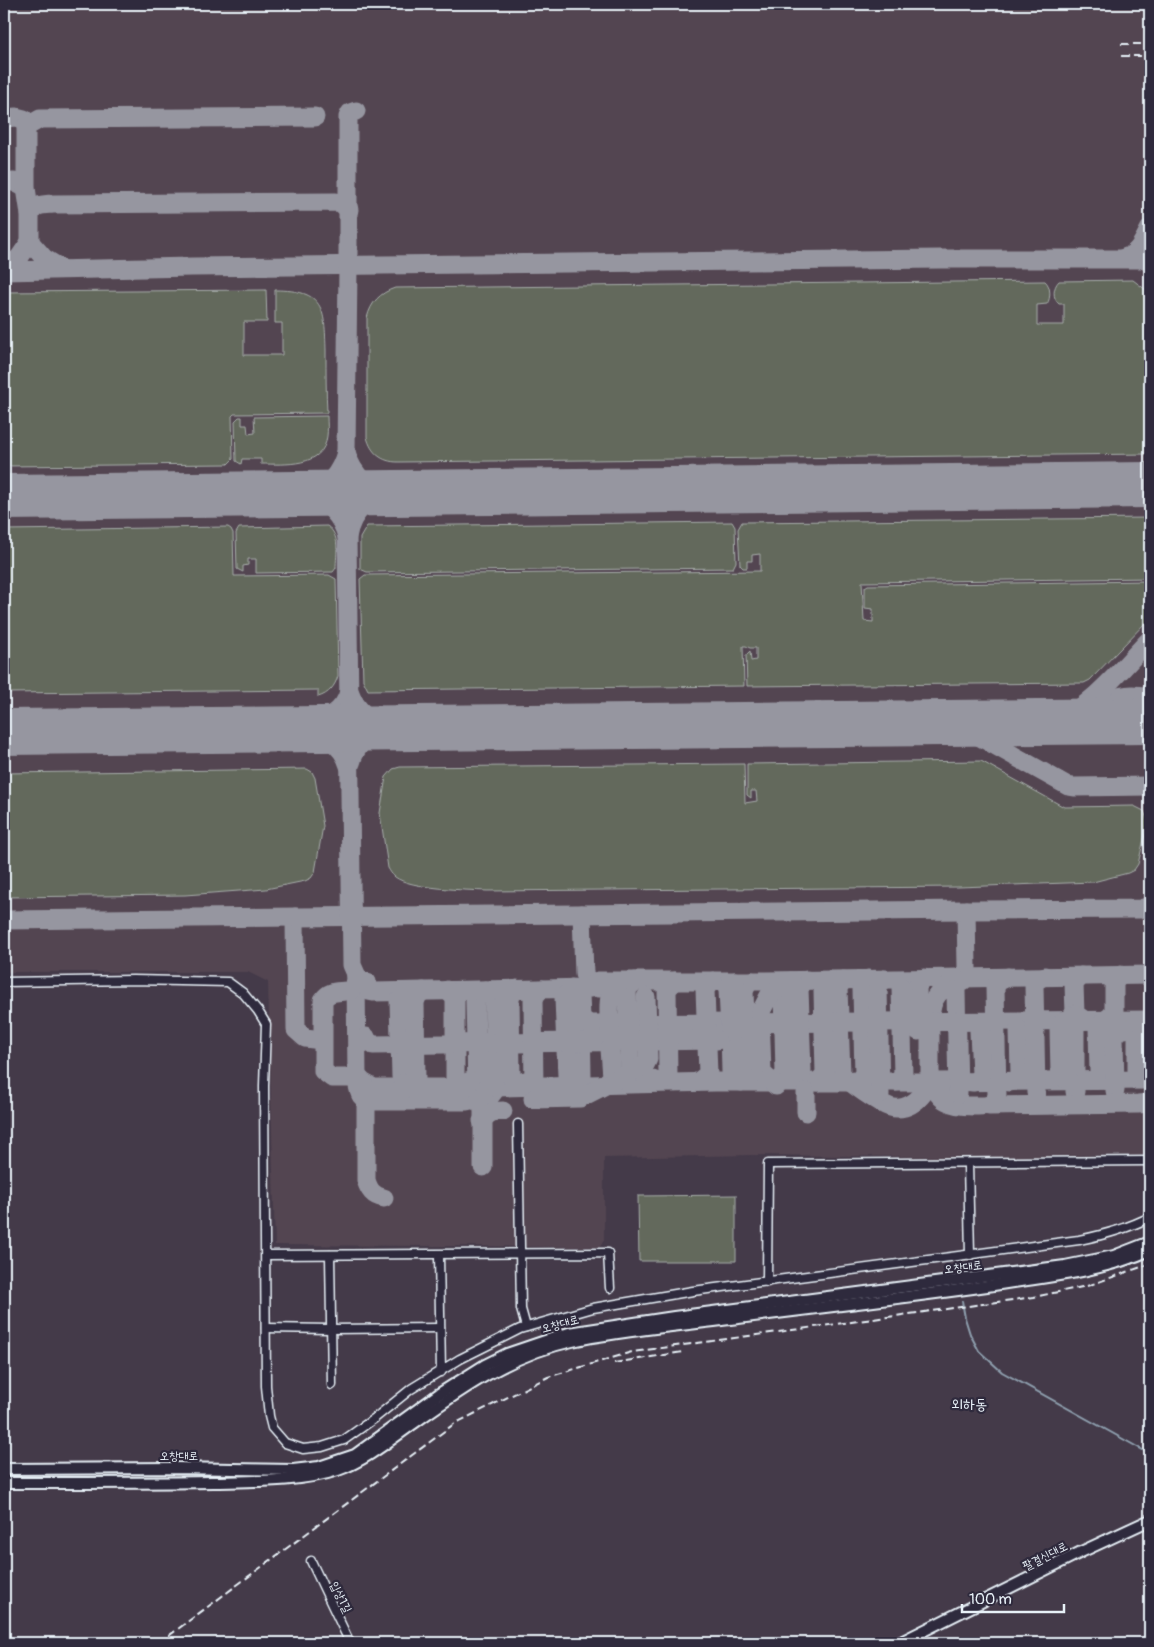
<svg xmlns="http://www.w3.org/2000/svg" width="1154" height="1647" viewBox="0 0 1154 1647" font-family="Pangolin,'Poor Story',sans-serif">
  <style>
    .built { fill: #534551 }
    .green { fill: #64695c; stroke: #a6adaa }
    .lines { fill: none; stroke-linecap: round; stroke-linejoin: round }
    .stream { stroke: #8e9fae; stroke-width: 2 }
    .taxiway { stroke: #9696a0; stroke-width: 19 }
    .runway { stroke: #9696a0; stroke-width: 46 }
    .minor-casing { stroke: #e8f1f8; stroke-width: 11 }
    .secondary-casing { stroke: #e8f1f8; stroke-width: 14 }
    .minor { stroke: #2f2a3d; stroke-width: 8 }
    .secondary { stroke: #2f2a3d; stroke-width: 10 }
    .rail { stroke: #e8f1f8; stroke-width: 2; stroke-dasharray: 8 4; stroke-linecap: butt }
    .labels { text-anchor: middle; stroke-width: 4.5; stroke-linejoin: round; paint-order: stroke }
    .street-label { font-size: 12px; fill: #e8f1f8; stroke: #2f2a3d }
    .quarter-label { font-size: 15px; fill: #e8f1f8; stroke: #2f2a3d }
  </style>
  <rect width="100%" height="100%" fill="#443a49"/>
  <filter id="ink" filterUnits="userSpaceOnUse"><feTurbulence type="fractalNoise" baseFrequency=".02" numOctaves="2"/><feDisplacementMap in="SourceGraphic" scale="10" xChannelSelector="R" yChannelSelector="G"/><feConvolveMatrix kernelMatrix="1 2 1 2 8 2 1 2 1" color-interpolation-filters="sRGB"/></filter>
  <g filter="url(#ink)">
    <polygon class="built" points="4,4 1150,4 1150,1155 943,1157 752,1155 604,1158 604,1240 600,1247 275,1245 268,982 248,972 4,972"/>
    <g class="green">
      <path d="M 1133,280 L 1150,293 L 1150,454 L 398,462 C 382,462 371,453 367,437 L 367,318 C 371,302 380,293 395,288 L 1045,281 C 1051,286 1051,298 1047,304 L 1037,305 L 1037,325 L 1064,325 L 1064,304 L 1059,304 C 1052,298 1053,287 1059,281 Z"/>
      <path d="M 266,290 L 267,322 L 244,322 L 244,355 L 282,355 L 282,323 L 275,323 L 275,290 C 324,290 325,308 326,351 C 326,372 326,392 327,413 L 234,414 L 232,416 L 233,459 L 228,464 L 4,466 L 4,292 Z"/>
      <path d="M 327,416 C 327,423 328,430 327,436 C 324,468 284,464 261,464 L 261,459 L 242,459 L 241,464 L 236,461 L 235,421 L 239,417 L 242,417 L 242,425 L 247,425 L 248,434 L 255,433 L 254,417 Z"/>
      <polygon points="1150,518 1150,578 862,582 864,621 873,622 873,609 865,608 865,587 868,585 1150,581 1150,618 1090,680 1084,683 747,686 746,655 750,651 751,661 756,660 756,648 750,648 746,646 743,646 744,686 368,690 363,680 360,579 365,575 760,571 760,554 752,555 752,561 747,561 747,568 743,568 740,565 738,529 742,522"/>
      <polygon points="732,522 735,527 736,562 733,568 367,572 360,569 360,538 367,526"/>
      <path d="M 327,526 C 341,535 336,554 336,568 L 333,572 L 256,573 L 256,559 L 248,559 L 248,565 L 243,566 L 243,572 L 237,569 L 236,533 L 239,528 Z"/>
      <path d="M 228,527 L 231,529 L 233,533 L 234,576 L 329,575 L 336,579 L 338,676 C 335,686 329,694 318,697 L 318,690 L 4,693 L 4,530 Z"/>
      <path d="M 981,761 L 1064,807 L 1134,806 L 1144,811 L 1148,822 L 1138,864 L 1134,870 L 1128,873 L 1093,882 L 959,887 L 487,891 C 466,890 411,889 395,877 C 391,874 390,871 388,868 L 380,813 L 386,777 L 393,769 L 400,767 L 744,764 L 745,803 L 757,801 L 756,791 L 751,791 L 751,798 L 747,795 L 747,764 Z"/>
      <polygon points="307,769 312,772 315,778 323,826 315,872 311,878 305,881 266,889 185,895 4,897 4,773"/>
      <polygon points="736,1195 736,1261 639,1261 638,1196"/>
    </g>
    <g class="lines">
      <polyline class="stream" points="962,1301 965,1318 970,1334 979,1351 1002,1372 1150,1454"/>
      <g class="taxiway">
        <polyline points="4,118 16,117 24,119 26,127"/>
        <polyline points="4,182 14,182 26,188"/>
        <path d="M 30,214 C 35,204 43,205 53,204 L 336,202 L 341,203 L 349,210"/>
        <polyline points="30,242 30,214 26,188 26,127 40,119 315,117"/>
        <path d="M 1124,258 C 1139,254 1143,241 1150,228"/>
        <polyline points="4,269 19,258 30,242 44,258 62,269"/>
        <polyline points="4,271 192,267 941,259 1150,259"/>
        <path d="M 346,452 C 352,474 370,494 394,493"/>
        <path d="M 307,494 C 328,489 341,472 346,452 L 348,265 L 348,117 L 350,113 L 356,111"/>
        <path d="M 307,494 C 328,502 342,515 347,537"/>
        <path d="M 350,693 C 358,715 371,719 390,728"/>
        <path d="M 1089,717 C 1094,714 1098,708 1104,704 C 1118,694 1135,693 1150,698"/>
        <polyline points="1139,721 1150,724"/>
        <path d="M 1055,722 C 1091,708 1123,667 1150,639"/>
        <polyline points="955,723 1068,786 1074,787 1150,786"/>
        <path d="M 299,729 C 321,731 343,744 349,766"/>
        <path d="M 299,729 C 319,724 345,714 349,691"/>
        <path d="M 351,763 C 356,744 371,732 390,728"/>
        <polyline points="966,910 967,968"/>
        <polyline points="582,914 584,974 588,981 599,988"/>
        <polyline points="295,917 296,1030 305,1038 322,1040"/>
        <polyline points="4,920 966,910 1140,909 1150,906"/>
        <path d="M 356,976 L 357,1080 C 359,1093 359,1100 374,1101 L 467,1101 L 473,1099 L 481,1104 L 482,1107 L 495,1090 L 495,1052 L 492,1047 L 487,1043 L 491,1041 L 495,1036 L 494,999 L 492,993 L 485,990 L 477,996 L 475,1001 L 477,1087 L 478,1092 L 483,1098"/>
        <polyline points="1081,976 1074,984 1075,1014 1084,1020"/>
        <path d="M 356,977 C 359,986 363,990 373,992 L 591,988 L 595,982 L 598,981 L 766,981 L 1150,975"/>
        <path d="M 843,980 L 838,988 L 841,1074 C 850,1083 878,1103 890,1107 C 910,1113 929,1093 930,1074"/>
        <path d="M 356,982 L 351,990 C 339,993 330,989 323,1000 L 323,1071 L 332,1078 L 359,1078 L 363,1082 L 374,1088 L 454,1088 L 715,1082 L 932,1082 L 1150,1080"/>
        <path d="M 367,982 C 357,981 356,973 352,965 L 347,537 C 352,509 370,497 397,493"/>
        <path d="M 962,982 C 931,988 929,1007 930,1035 C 930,1048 930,1061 930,1074 C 936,1102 951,1107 978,1106 C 987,1106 993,1106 997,1096 L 995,987 L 999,981 L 1008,977"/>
        <polyline points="517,989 510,996 511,1076 513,1080 519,1086 525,1081"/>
        <polyline points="447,990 455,998 455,1079 464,1088 470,1081"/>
        <polyline points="956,991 958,1094"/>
        <polyline points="399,1001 401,1077"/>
        <polyline points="1075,1014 1075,1092"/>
        <polyline points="581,1018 582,1076 575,1085 567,1076 564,998 572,988 580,994 581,1018 589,1024 1150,1020"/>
        <polyline points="738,1024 734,1025 730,1031 731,1072 733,1076 741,1082 747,1074 744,991 748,983 752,981"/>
        <polyline points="1114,1028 1114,984 1115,981 1121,975"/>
        <polyline points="1137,1029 1137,1072 1146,1080"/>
        <polyline points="734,1031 730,1031 728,990 729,986 735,981"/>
        <polyline points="918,1031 917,986 924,978"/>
        <polyline points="366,1037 367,1040 373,1045 717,1040"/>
        <polyline points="802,1070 799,989 803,982 807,980"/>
        <path d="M 653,1080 C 659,1084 664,1082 668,1077 L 667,989 L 675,981"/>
        <polyline points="625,1081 630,1075 627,989 635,981"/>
        <polyline points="1069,1081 1060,1075 1059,1029 1062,1023 1072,1016"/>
        <polyline points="1108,1081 1099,1073 1098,1029 1103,1022 1112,1015"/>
        <polyline points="698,1082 708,1074 705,989 710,983 713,981"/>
        <polyline points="778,1082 785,1074 783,991 791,981"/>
        <polyline points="818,1082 825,1074 823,991 824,985 829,980"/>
        <polyline points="857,1082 864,1074 862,990 864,983 868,979"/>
        <polyline points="896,1082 903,1075 901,987"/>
        <polyline points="973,1082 977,1081 981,1074 979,1031"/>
        <polyline points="1010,1082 1015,1081 1020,1075 1019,1030"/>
        <polyline points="403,1083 409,1088 412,1086 416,1080 415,1002 418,995 423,991"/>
        <path d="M 605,1084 L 612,1077 L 610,1049 L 615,1043 L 618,1041 C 615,1040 614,1040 612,1037 C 609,1032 608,1004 610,997 C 611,993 614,991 617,988"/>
        <polyline points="776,1086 762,1073 760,1013 769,996 776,990 784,986 794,986"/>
        <path d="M 366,1088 L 366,1180 C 369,1190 373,1196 384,1198"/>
        <polyline points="1115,1091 1114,1037 1120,1030 1125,1029"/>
        <path d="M 1036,1093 L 1034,985 C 1036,980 1040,978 1045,976"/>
        <polyline points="880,1095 878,986 884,979"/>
        <polyline points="483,1096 483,1167"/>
        <polyline points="540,1096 534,1089 533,1000 536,994 542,989"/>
        <polyline points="533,1099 580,1098 645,1065 648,1059 646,997"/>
        <polyline points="989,1106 1138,1104 1150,1103"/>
        <polyline points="806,1112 806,1092"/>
        <path d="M 482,1121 C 489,1112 493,1111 503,1111"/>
      </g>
      <g class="runway">
        <polyline points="4,497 1150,485"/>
        <polyline points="4,732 1150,721"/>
      </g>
      <defs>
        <g id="minor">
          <path d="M 4,982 L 133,980 L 228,982 L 243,993 L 258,1011 L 266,1024 L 264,1086 L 266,1386 L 269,1416 L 272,1428 L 285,1443 L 303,1449 L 322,1447 L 344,1440 L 375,1418 L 411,1389 L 460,1359 L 520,1329 L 593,1308 L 693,1291 L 1079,1240 C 1104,1235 1127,1229 1150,1217"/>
          <polyline points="518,1124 521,1309 526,1327"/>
          <polyline points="968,1163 970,1255"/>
          <polyline points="266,1255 608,1253 610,1288"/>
          <polyline points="330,1255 332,1385"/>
          <polyline points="439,1255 441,1372"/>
          <polyline points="767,1282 768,1164 1150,1161"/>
          <polyline points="266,1328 330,1329 440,1328"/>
          <polyline points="311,1561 350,1643"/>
        </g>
        <g id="secondary">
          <polyline points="4,1469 175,1468 293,1470 319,1467 355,1455 439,1394 485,1365 507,1354 569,1333 674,1317 1065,1266 1114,1256 1150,1242"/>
          <path d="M 4,1483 C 74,1483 143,1483 213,1482 C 250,1481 303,1482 338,1470 C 366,1460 390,1440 414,1423 C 463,1388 512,1354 572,1341 C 619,1331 667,1327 714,1321 C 805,1309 896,1299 987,1286 C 1042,1277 1099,1273 1150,1250"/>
          <polyline points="899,1643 1081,1552 1150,1520"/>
        </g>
      </defs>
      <use href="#minor" class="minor-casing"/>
      <use href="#secondary" class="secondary-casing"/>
      <use href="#minor" class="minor"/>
      <use href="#secondary" class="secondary"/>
      <g class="rail">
        <polyline points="1121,44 1150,44"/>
        <polyline points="1121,56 1150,56"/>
        <polyline points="614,1363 683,1352"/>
        <polyline points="159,1643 454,1424 548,1377 632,1352 1034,1297 1087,1286 1150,1264"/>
      </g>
    </g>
  </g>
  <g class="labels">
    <g class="street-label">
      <text transform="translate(963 1267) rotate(-7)" y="4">오창대로</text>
      <text transform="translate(560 1324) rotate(-15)" y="4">오창대로</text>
      <text x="179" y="1460">오창대로</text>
      <text transform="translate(1045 1556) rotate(-27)" y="4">팔결신대로</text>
      <text transform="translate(341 1597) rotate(64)" y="4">입상1길</text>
    </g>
    <g class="quarter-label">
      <text x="969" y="1409">외하동</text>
    </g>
  </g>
  <rect width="1154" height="1647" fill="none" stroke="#2f2a3d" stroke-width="20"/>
  <rect x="10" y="10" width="1134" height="1627" fill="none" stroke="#e8f1f8" stroke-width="2" filter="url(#ink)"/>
  <path d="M962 1604v8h102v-8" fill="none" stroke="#e8f1f8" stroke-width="2.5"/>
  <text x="969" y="1604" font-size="15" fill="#e8f1f8" stroke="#2f2a3d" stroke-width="4" paint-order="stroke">100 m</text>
</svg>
